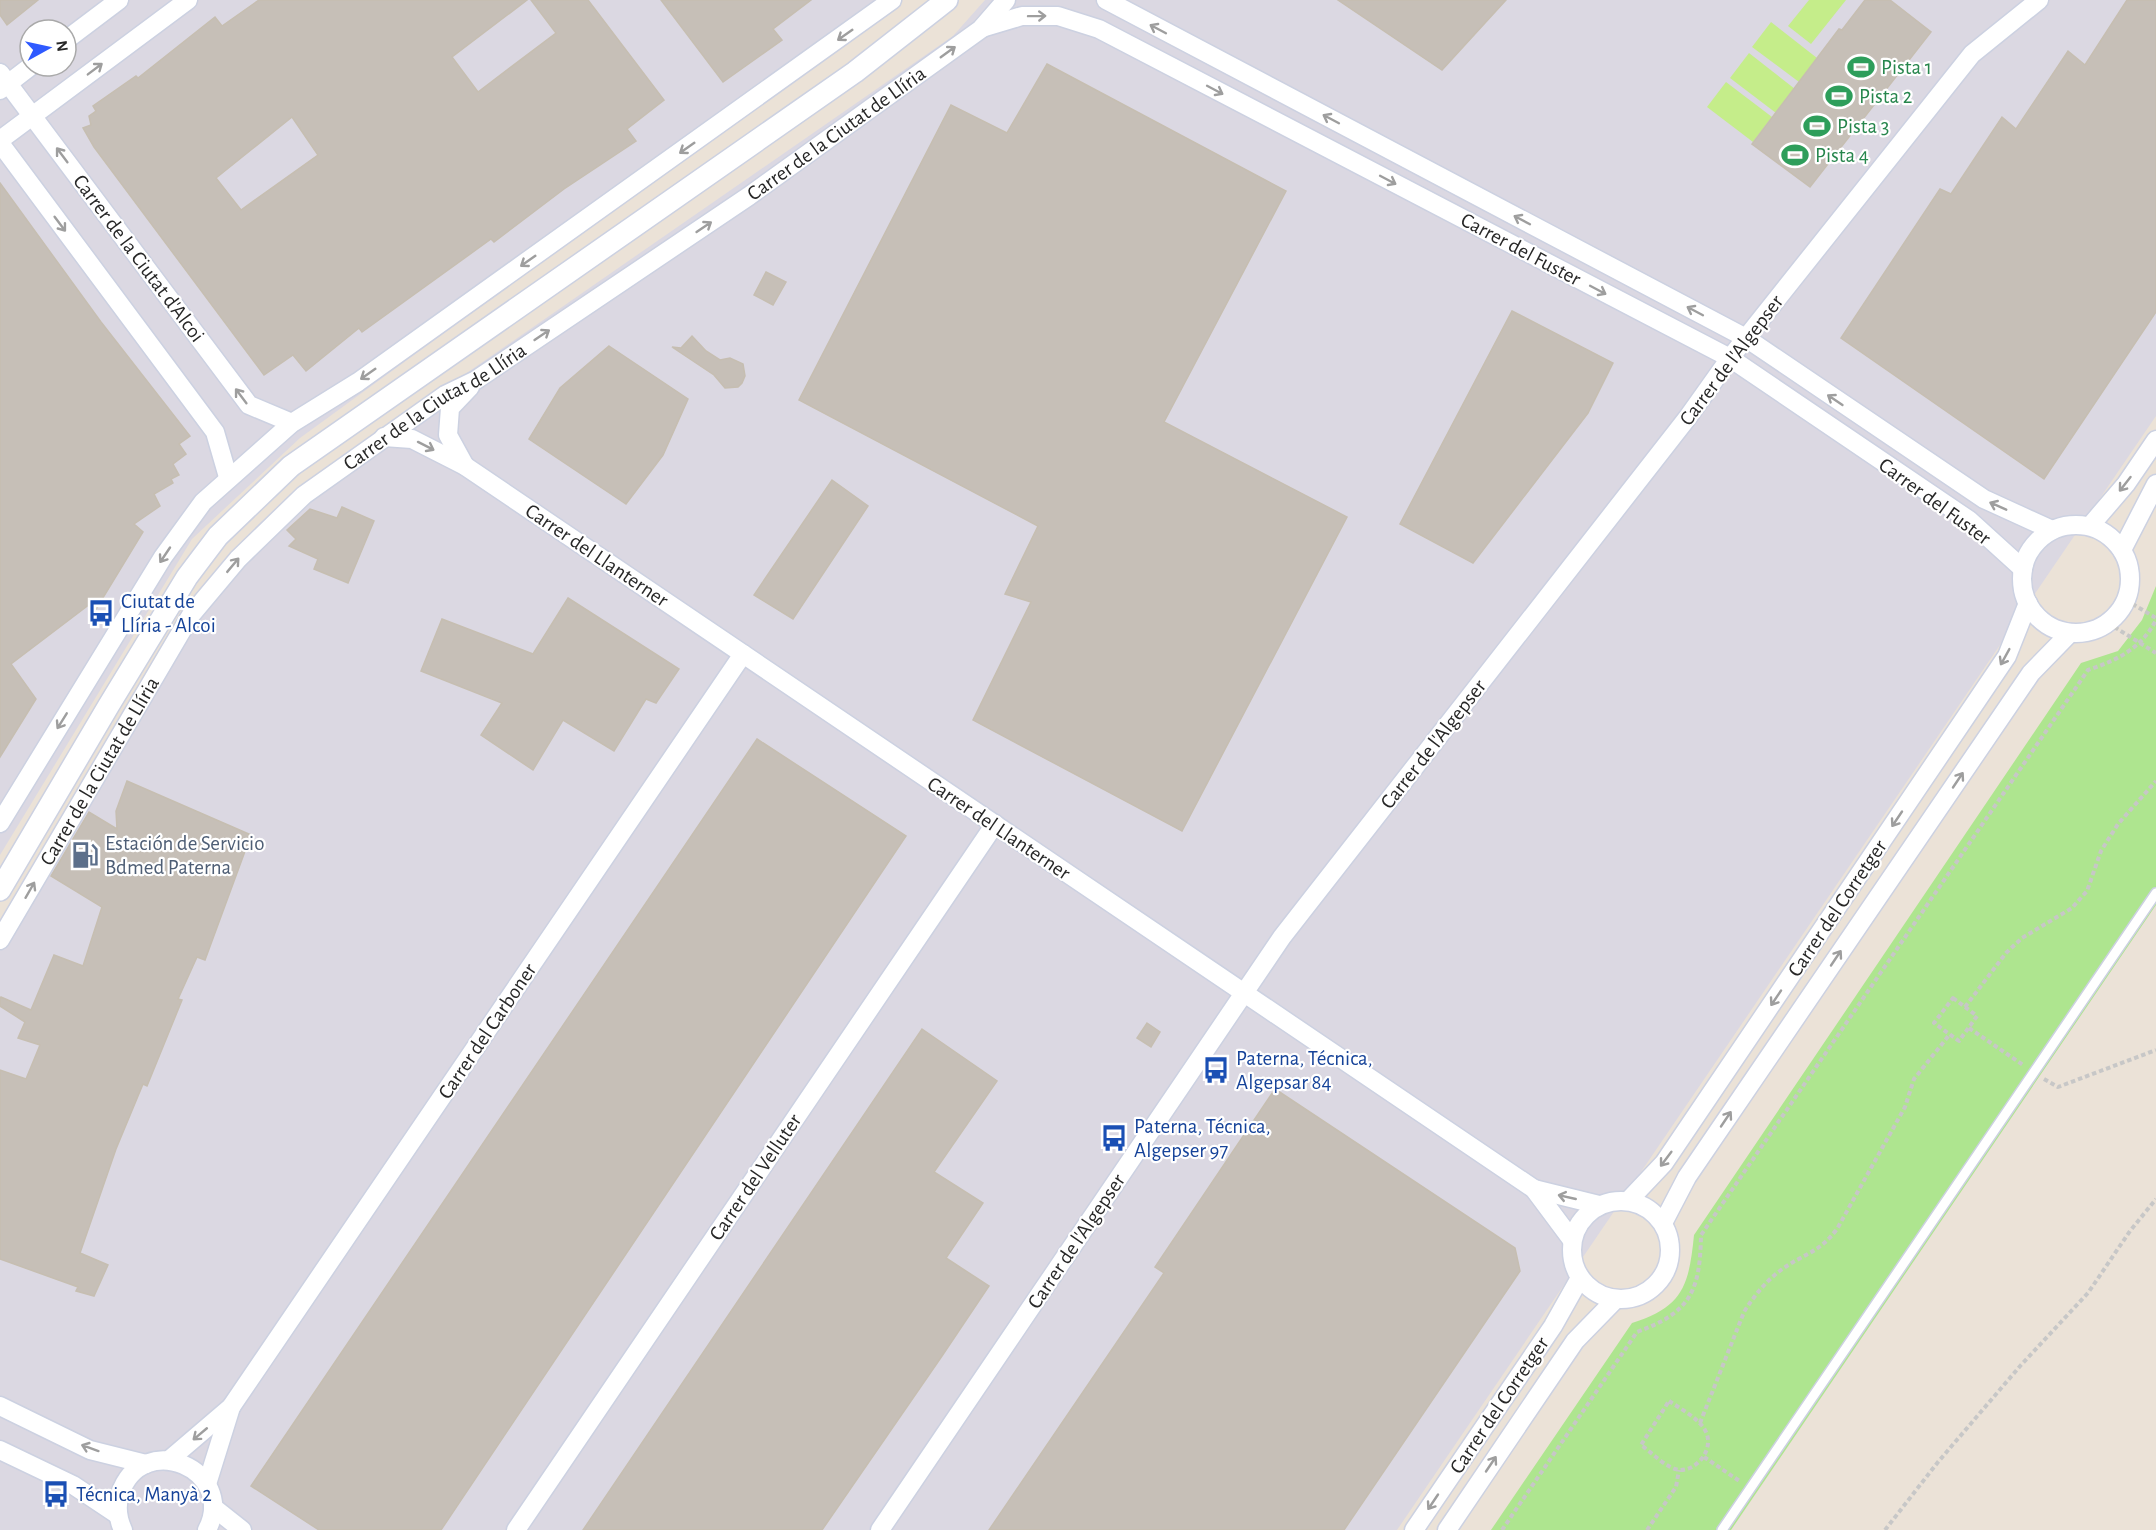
<svg xmlns="http://www.w3.org/2000/svg" width="2156" height="1530" viewBox="0 0 2156 1530" font-family="'Alegreya Sans',sans-serif">
  <style>
    .industrial { fill: #dbd8e2; fill-rule: evenodd }
    .green { fill: #aee58f }
    .pitch { fill: #c5ed8a }
    .building { fill: #c6bfb7; stroke: #c6beb1; stroke-width: 1.5; fill-rule: evenodd }
    .lines { fill: none; stroke-linecap: round; stroke-linejoin: round }
    .service-casing { stroke: #ccd1e1; stroke-width: 12 }
    .minor-casing { stroke: #ccd1e1; stroke-width: 21 }
    .tertiary-casing { stroke: #ccd1e1; stroke-width: 24 }
    .path { stroke: #c7c7c7; stroke-width: 4; stroke-dasharray: 4.5 3; stroke-linecap: butt }
    .service { stroke: #fff; stroke-width: 9 }
    .minor { stroke: #fff; stroke-width: 18 }
    .tertiary { stroke: #fff; stroke-width: 21 }
    .oneway { stroke: #9e9e9e }
    .labels { text-anchor: middle; stroke-width: 4.5; stroke-linejoin: round; paint-order: stroke }
    .leisure-label { font-size: 21px; fill: #27864d; stroke: #fff; text-anchor: start }
    .street-label { font-size: 21px; fill: #272727; stroke: #fff }
    .transit-label { font-size: 21px; fill: #164399; stroke: #fff; text-anchor: start }
    .service-label { font-size: 21px; fill: #4e5e75; stroke: #fff; text-anchor: start }
  </style>
  <rect width="100%" height="100%" fill="#ebe2d7"/>
  <g class="industrial">
    <path d="M 0,0 L 901,0 L 300,438 L 192,539 L 0,855 ZM 30,30 L 66,30 L 66,66 L 30,66 Z"/>
    <polygon points="985,0 2156,0 2156,416 1397,1530 0,1530 0,928 186,605 243,540 311,481 953,36"/>
  </g>
  <path class="green" d="M 2156,586 L 2156,905 L 1731,1530 L 1491,1530 L 1632,1323 C 1684,1307 1689,1284 1694,1235 L 2081,663 L 2118,651 L 2142,620 Z"/>
  <g class="pitch">
    <polygon points="1809,0 1846,0 1811,44 1788,26"/>
    <polygon points="1771,22 1817,58 1799,82 1752,47"/>
    <polygon points="1749,53 1795,89 1776,113 1730,78"/>
    <polygon points="1726,82 1772,117 1753,142 1707,107"/>
  </g>
  <g class="building">
    <polygon points="0,0 38,0 7,25 0,15"/>
    <path d="M 259,0 L 527,0 L 452,57 L 478,92 L 556,33 L 531,0 L 588,0 L 664,100 L 627,129 L 636,141 L 564,189 L 494,242 L 491,239 L 362,332 L 359,328 L 306,371 L 293,355 L 264,375 L 94,147 L 83,128 L 91,125 L 89,116 L 96,111 L 93,106 L 136,76 L 138,78 L 215,17 L 222,26 ZM 292,117 L 318,155 L 241,210 L 216,178 Z"/>
    <polygon points="661,0 811,0 773,29 782,40 723,82"/>
    <polygon points="1338,0 1506,0 1442,70"/>
    <polygon points="1865,0 1890,0 1931,32 1810,187 1752,144 1839,29 1842,30"/>
    <polygon points="2127,0 2156,0 2156,312 2044,479 1841,338 1940,189 1951,194 2002,117 2016,129 2068,51 2085,65"/>
    <polygon points="1047,64 1286,191 1164,422 1347,517 1182,831 973,720 1031,602 1005,594 1038,526 799,400 951,105 1007,133"/>
    <polygon points="0,183 101,322 190,436 179,444 186,454 173,464 179,475 171,479 173,483 154,494 160,506 134,524 143,532 95,611 90,604 11,664 36,699 0,757"/>
    <polygon points="766,272 786,282 773,305 754,295"/>
    <polygon points="1512,311 1613,363 1588,413 1473,563 1400,524"/>
    <polygon points="692,336 706,351 720,360 730,358 743,364 745,376 742,383 738,387 725,388 714,375 672,347 681,348"/>
    <polygon points="609,346 688,399 663,455 626,504 529,439 560,388"/>
    <polygon points="832,480 868,506 793,619 754,595"/>
    <polygon points="342,507 374,521 348,583 314,569 318,559 289,546 296,539 287,530 310,509 337,518"/>
    <polygon points="568,598 679,669 656,703 646,699 614,751 563,720 533,770 481,735 502,703 421,671 442,619 533,654"/>
    <polygon points="757,739 906,836 441,1530 319,1530 251,1486"/>
    <polygon points="127,781 251,835 205,960 197,957 178,999 182,1000 147,1086 143,1084 116,1149 80,1253 108,1265 94,1296 76,1291 78,1287 0,1259 0,1070 26,1079 40,1045 18,1038 25,1022 0,1006 0,999 1,997 31,1010 54,955 83,966 102,907 51,876 89,812 117,829 116,811"/>
    <polygon points="1147,1023 1160,1032 1151,1047 1137,1038"/>
    <polygon points="922,1029 997,1081 934,1172 983,1203 946,1258 989,1286 942,1356 822,1530 583,1530"/>
    <polygon points="1275,1089 1515,1248 1520,1271 1344,1530 989,1530 1164,1273 1155,1267"/>
  </g>
  <g class="lines">
    <defs>
      <polyline id="service" points="1722,1530 2156,893"/>
      <g id="minor">
        <polyline points="1106,0 1746,338 1984,499 2052,530"/>
        <polyline points="982,28 1022,16 1058,16 1099,29 1730,358 1969,520 2023,569"/>
        <polyline points="66,40 119,0"/>
        <polyline points="0,73 249,405 292,423"/>
        <polyline points="0,90 31,66"/>
        <polyline points="0,140 188,0"/>
        <polyline points="0,143 215,432 228,477"/>
        <polyline points="384,437 412,439 465,466 1534,1189 1572,1240"/>
        <polyline points="465,466 448,435 450,408 470,387"/>
        <circle cx="2076" cy="579" r="54"/>
        <polyline points="2090,526 2126,484 2156,440"/>
        <polyline points="2122,550 2156,484"/>
        <polyline points="0,823 163,557 203,502 292,423 358,382 892,0"/>
        <path id="s1" d="M 0,940 L 191,615 L 238,559 L 304,495 L 445,395 L 476,380 L 749,196 L 981,29 L 1006,0"/>
        <polyline points="1534,1189 1599,1205"/>
        <polyline points="1629,1200 1664,1163 2007,656 2028,603"/>
        <circle cx="1621" cy="1250" r="49"/>
        <polyline points="1663,1223 1687,1177 2031,673 2070,633"/>
        <polyline points="0,1406 90,1450 146,1464"/>
        <polyline points="0,1450 73,1485 118,1515"/>
        <polyline points="169,1460 231,1407 743,654"/>
        <polyline points="207,1484 231,1407"/>
        <polyline points="213,1507 242,1530"/>
        <path d="M 123,1530 C 118,1519 116,1506 120,1494 C 142,1428 238,1470 207,1530"/>
        <polyline points="516,1530 995,824"/>
        <polyline points="880,1530 1282,937 1688,417 1730,358 1972,54 2039,0"/>
        <polyline points="1414,1530 1553,1326 1580,1278"/>
        <polyline points="1447,1530 1575,1341 1616,1299"/>
      </g>
      <polyline id="tertiary" points="0,890 109,705 187,577 218,536 291,466 855,72 947,0"/>
    </defs>
    <use href="#service" class="service-casing"/>
    <use href="#minor" class="minor-casing"/>
    <use href="#tertiary" class="tertiary-casing"/>
    <g class="path">
      <polyline points="2126,600 2156,618"/>
      <polyline points="2108,623 2156,653"/>
      <polygon points="1953,998 1977,1016 1959,1041 1934,1023"/>
      <polyline points="1965,1007 2006,953 2022,938 2072,908 2087,891 2101,851 2118,824 2156,781"/>
      <polyline points="1969,1028 2023,1065"/>
      <polyline points="2044,1079 2058,1087 2156,1050"/>
      <path d="M 1669,1401 C 1681,1409 1698,1418 1705,1430 C 1715,1447 1699,1470 1680,1470 C 1667,1469 1651,1452 1641,1445 Z"/>
      <path d="M 1700,1423 L 1744,1312 C 1754,1296 1766,1281 1781,1270 C 1804,1253 1818,1254 1837,1229 L 1905,1107 L 1914,1079 L 1950,1034"/>
      <polyline points="1704,1457 1741,1482"/>
      <path d="M 1502,1530 L 1637,1332 C 1691,1312 1700,1291 1701,1235 L 2088,670 C 2117,660 2141,649 2156,620"/>
      <polyline points="1647,1530 1676,1487 1679,1470"/>
      <polyline points="1885,1530 1938,1462 2021,1365 2088,1293 2130,1231 2156,1199"/>
    </g>
    <use href="#service" class="service"/>
    <use href="#minor" class="minor"/>
    <use href="#tertiary" class="tertiary"/>
  </g>
  <defs><path id="oneway-shaft" d="M-6 0H5M1.5-3L5.5 0L1.5 3" fill="none" stroke-width="1.6" stroke-linecap="round" stroke-linejoin="round" transform="scale(1.5)"/></defs>
  <g class="oneway">
    <use href="#oneway-shaft" transform="translate(1037 16) rotate(-1)"/>
    <use href="#oneway-shaft" transform="translate(1158 29) rotate(-152)"/>
    <use href="#oneway-shaft" transform="translate(845 35) rotate(145)"/>
    <use href="#oneway-shaft" transform="translate(948 52) rotate(-36)"/>
    <use href="#oneway-shaft" transform="translate(95 69) rotate(-37)"/>
    <use href="#oneway-shaft" transform="translate(1215 90) rotate(28)"/>
    <use href="#oneway-shaft" transform="translate(1331 119) rotate(-152)"/>
    <use href="#oneway-shaft" transform="translate(687 148) rotate(145)"/>
    <use href="#oneway-shaft" transform="translate(62 155) rotate(-127)"/>
    <use href="#oneway-shaft" transform="translate(1388 180) rotate(28)"/>
    <use href="#oneway-shaft" transform="translate(1522 220) rotate(-152)"/>
    <use href="#oneway-shaft" transform="translate(60 224) rotate(53)"/>
    <use href="#oneway-shaft" transform="translate(704 227) rotate(-34)"/>
    <use href="#oneway-shaft" transform="translate(528 261) rotate(145)"/>
    <use href="#oneway-shaft" transform="translate(1598 290) rotate(28)"/>
    <use href="#oneway-shaft" transform="translate(1695 311) rotate(-152)"/>
    <use href="#oneway-shaft" transform="translate(542 335) rotate(-34)"/>
    <use href="#oneway-shaft" transform="translate(368 374) rotate(145)"/>
    <use href="#oneway-shaft" transform="translate(241 396) rotate(-127)"/>
    <use href="#oneway-shaft" transform="translate(1835 400) rotate(-146)"/>
    <use href="#oneway-shaft" transform="translate(426 446) rotate(27)"/>
    <use href="#oneway-shaft" transform="translate(2125 484) rotate(128)"/>
    <use href="#oneway-shaft" transform="translate(1998 506) rotate(-156)"/>
    <use href="#oneway-shaft" transform="translate(165 555) rotate(124)"/>
    <use href="#oneway-shaft" transform="translate(233 565) rotate(-50)"/>
    <use href="#oneway-shaft" transform="translate(2005 657) rotate(119)"/>
    <use href="#oneway-shaft" transform="translate(62 721) rotate(122)"/>
    <use href="#oneway-shaft" transform="translate(1958 780) rotate(-56)"/>
    <use href="#oneway-shaft" transform="translate(1897 819) rotate(124)"/>
    <use href="#oneway-shaft" transform="translate(30 890) rotate(-60)"/>
    <use href="#oneway-shaft" transform="translate(1836 958) rotate(-56)"/>
    <use href="#oneway-shaft" transform="translate(1776 998) rotate(124)"/>
    <use href="#oneway-shaft" transform="translate(1726 1119) rotate(-56)"/>
    <use href="#oneway-shaft" transform="translate(1666 1159) rotate(127)"/>
    <use href="#oneway-shaft" transform="translate(1567 1197) rotate(-167)"/>
    <use href="#oneway-shaft" transform="translate(200 1434) rotate(140)"/>
    <use href="#oneway-shaft" transform="translate(90 1448) rotate(-160)"/>
    <use href="#oneway-shaft" transform="translate(1491 1464) rotate(-56)"/>
    <use href="#oneway-shaft" transform="translate(1433 1502) rotate(124)"/>
  </g>
  <defs>
    <symbol id="stadium-bare" viewBox="-9 -9 18 18"><path d="M0-5a6.5 5 0 1 0 0 10a6.5 5 0 1 0 0-10ZM-3.5-1.8h7v3.6h-7Z" fill="#2e9e5b" stroke="#fff" stroke-width="2.5" paint-order="stroke"/></symbol>
    <symbol id="bus-bare" viewBox="-9 -9 18 18"><path d="M-5-6H5V4H4V6H2V4H-2V6H-4V4H-5ZM-3.5-4V0h7V-4ZM-3.5 1.2v1.5H-2V1.2ZM2 1.2v1.5H3.5V1.2Z" fill="#1a4fb4" stroke="#fff" stroke-width="2.5" paint-order="stroke"/></symbol>
    <symbol id="fuel-bare" viewBox="-9 -9 18 18"><path d="M-5.5-6h7V0h2V4h1.3V-2.5L3-4.5l.8-.8L6-3V5H2.5V1h-1V6h-7ZM-4.2-4.7v3.2H.2V-4.7Z" fill="#5c6f8a" stroke="#fff" stroke-width="2.5" paint-order="stroke"/></symbol>
  </defs>
  <g fill-rule="evenodd">
    <use href="#stadium-bare" x="1842" y="48" width="38" height="38"/>
    <use href="#stadium-bare" x="1820" y="77" width="38" height="38"/>
    <use href="#stadium-bare" x="1798" y="107" width="38" height="38"/>
    <use href="#stadium-bare" x="1776" y="136" width="38" height="38"/>
    <use href="#bus-bare" x="82" y="594" width="38" height="38"/>
    <use href="#fuel-bare" x="66" y="836" width="38" height="38"/>
    <use href="#bus-bare" x="1197" y="1051" width="38" height="38"/>
    <use href="#bus-bare" x="1095" y="1119" width="38" height="38"/>
    <use href="#bus-bare" x="37" y="1475" width="38" height="38"/>
  </g>
  <g class="labels">
    <g class="leisure-label">
      <text x="1881" y="74">Pista 1</text>
      <text x="1859" y="103">Pista 2</text>
      <text x="1837" y="133">Pista 3</text>
      <text x="1815" y="162">Pista 4</text>
    </g>
    <g class="street-label">
      <text dy="7" stroke="none"><textPath href="#s1" startOffset="1186">Carrer de la Ciutat de Llíria</textPath></text>
      <text transform="translate(1521 249) rotate(28)" y="7">Carrer del Fuster</text>
      <text transform="translate(139 258) rotate(53)" y="7">Carrer de la Ciutat d'Alcoi</text>
      <text transform="translate(1731 360) rotate(-53)" y="7">Carrer de l'Algepser</text>
      <text dy="7" stroke="none"><textPath href="#s1" startOffset="700">Carrer de la Ciutat de Llíria</textPath></text>
      <text transform="translate(1935 501) rotate(36)" y="7">Carrer del Fuster</text>
      <text transform="translate(597 555) rotate(34)" y="7">Carrer del Llanterner</text>
      <text transform="translate(1433 744) rotate(-52)" y="7">Carrer de l'Algepser</text>
      <text dy="7" stroke="none"><textPath href="#s1" startOffset="196">Carrer de la Ciutat de Llíria</textPath></text>
      <text transform="translate(999 828) rotate(34)" y="7">Carrer del Llanterner</text>
      <text transform="translate(1837 908) rotate(-56)" y="7">Carrer del Corretger</text>
      <text transform="translate(487 1031) rotate(-56)" y="7">Carrer del Carboner</text>
      <text transform="translate(755 1177) rotate(-56)" y="7">Carrer del Velluter</text>
      <text transform="translate(1076 1241) rotate(-56)" y="7">Carrer de l'Algepser</text>
      <text transform="translate(1499 1405) rotate(-56)" y="7">Carrer del Corretger</text>
    </g>
    <g class="transit-label">
      <text x="121" y="608">Ciutat de<tspan x="121" dy="24">Llíria - Alcoi</tspan></text>
      <text x="1236" y="1065">Paterna, Técnica,<tspan x="1236" dy="24">Algepsar 84</tspan></text>
      <text x="1134" y="1133">Paterna, Técnica,<tspan x="1134" dy="24">Algepser 97</tspan></text>
      <text x="76" y="1501">Técnica, Manyà 2</text>
    </g>
    <g class="service-label">
      <text x="105" y="850">Estación de Servicio<tspan x="105" dy="24">Bdmed Paterna</tspan></text>
    </g>
  </g>
  <g transform="translate(48 48) rotate(82)"><circle r="28" fill="#ffffff" stroke="#a9a9a9" stroke-width="1.5"/>
  <path d="M0-4.5L10 22L0 15L-10 22Z" fill="#2f5aff"/>
  <text y="-9" font-size="16" font-weight="bold" text-anchor="middle" fill="#272727">N</text>
  </g>
</svg>
